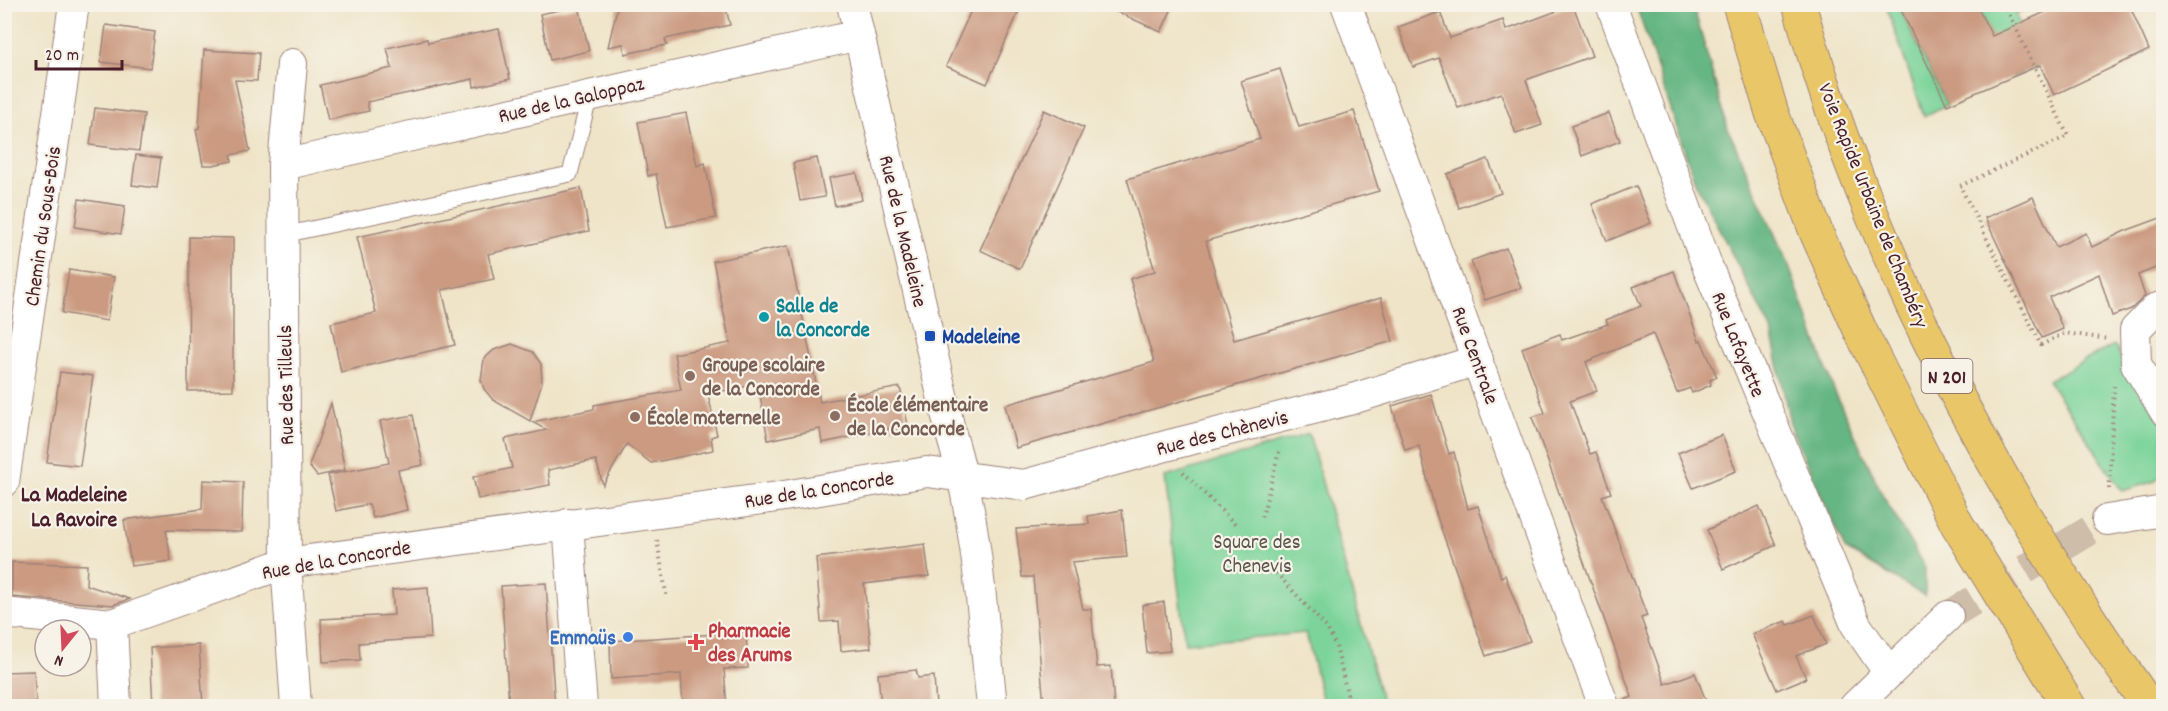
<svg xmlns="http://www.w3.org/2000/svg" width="2168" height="711" viewBox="0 0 2168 711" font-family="Dekko,sans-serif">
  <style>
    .green { fill: #7cd49a; stroke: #637a62; stroke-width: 1.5 }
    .forest { fill: #65b682; stroke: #586a56; stroke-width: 1.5 }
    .building { fill: #cb9a80 }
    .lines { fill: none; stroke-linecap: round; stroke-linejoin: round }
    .minor-tunnel { stroke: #cebda9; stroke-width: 30; stroke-dasharray: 30 15; stroke-linecap: butt }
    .service-casing { stroke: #9c827a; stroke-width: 17 }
    .minor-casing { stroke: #9c827a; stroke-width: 32 }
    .trunk-casing { stroke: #9c827a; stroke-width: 35 }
    .path { stroke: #9c827a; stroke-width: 4; stroke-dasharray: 1.5 4.5; stroke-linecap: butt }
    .service { stroke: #fff; stroke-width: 15 }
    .minor { stroke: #fff; stroke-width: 30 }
    .trunk { stroke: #e9c769; stroke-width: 33 }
    .culture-dot { fill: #0f9aa8; stroke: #f7f3e8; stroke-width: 2 }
    .transit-dot { fill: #1a4fb4; stroke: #f7f3e8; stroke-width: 2 }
    .education-dot { fill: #8d6e63; stroke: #f7f3e8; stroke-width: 2 }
    .shop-dot { fill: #3f7fe0; stroke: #f7f3e8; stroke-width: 2 }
    .health-dot { fill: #e0444e; stroke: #f7f3e8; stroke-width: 2 }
    .labels { text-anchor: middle; stroke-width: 4.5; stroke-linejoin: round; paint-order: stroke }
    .shield { fill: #f7f3e8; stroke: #7e5f64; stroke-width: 1.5 }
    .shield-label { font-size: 20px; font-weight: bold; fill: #4a1f2b }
    .street-label { font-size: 21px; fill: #4a1f2b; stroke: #f7f3e8 }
    .culture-label { font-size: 21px; font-weight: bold; fill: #0d838f; stroke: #f7f3e8; text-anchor: start }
    .transit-label { font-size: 21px; font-weight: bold; fill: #164399; stroke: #f7f3e8; text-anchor: start }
    .education-label { font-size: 21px; font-weight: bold; fill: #785e54; stroke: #f7f3e8; text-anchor: start }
    .park-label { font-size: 21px; fill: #59554c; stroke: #f7f3e8 }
    .health-label { font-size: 21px; font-weight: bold; fill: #be3a42; stroke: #f7f3e8; text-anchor: start }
    .shop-label { font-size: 21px; font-weight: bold; fill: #366cbe; stroke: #f7f3e8; text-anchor: end }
    .neighbourhood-label { font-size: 22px; font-weight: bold; fill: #4a1f2b; stroke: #f7f3e8 }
  </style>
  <rect width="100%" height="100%" fill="#f7f3e8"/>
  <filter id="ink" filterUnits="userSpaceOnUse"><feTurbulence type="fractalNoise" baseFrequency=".0167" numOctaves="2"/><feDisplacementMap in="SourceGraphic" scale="12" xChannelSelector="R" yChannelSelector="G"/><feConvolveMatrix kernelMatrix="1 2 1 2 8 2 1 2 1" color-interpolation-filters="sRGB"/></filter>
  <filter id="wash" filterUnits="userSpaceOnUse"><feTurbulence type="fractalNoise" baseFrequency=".008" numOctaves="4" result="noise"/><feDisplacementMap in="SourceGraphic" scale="24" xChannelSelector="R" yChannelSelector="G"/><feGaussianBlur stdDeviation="1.35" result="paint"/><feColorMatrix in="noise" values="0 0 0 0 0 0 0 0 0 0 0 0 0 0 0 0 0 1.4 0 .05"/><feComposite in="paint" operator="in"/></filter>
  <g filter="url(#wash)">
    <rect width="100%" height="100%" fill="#efe4c8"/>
    <g class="green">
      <polygon points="1886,5 1898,5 1947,105 1924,116"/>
      <polygon points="1976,5 2036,5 2015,14 2040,65 2013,77"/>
      <polygon points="2114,345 2163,424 2164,474 2155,481 2122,491 2048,380"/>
      <polygon points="1309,434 1383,706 1324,706 1306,633 1185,643 1165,477"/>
    </g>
    <polygon class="forest" points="1636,5 1693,5 1728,129 1788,264 1834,390 1883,496 1925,568 1925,596 1845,549 1791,428 1771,330 1695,182"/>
    <g id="blocks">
      <g class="building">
        <polygon points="618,4 725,4 730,25 665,39 667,45 625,54 623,44 608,47"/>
        <polygon points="974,4 1022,4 987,84 946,66"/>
        <polygon points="1100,4 1174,4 1161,32"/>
        <polygon points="1898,4 1976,4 1992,36 2063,4 2129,4 2149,50 2054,95 2040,65 1947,105"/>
        <polygon points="1573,5 1592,56 1526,80 1542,125 1516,134 1501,93 1458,108 1439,58 1413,67 1398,27 1440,12 1450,38 1503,20 1506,30"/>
        <polygon points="579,6 589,51 550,60 540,14"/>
        <polygon points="106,25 155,32 150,68 101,62"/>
        <polygon points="499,29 510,79 474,87 473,79 367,102 369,111 328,120 320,85 392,68 387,48 427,39 428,43"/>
        <polygon points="204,50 259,53 257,81 235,80 250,151 231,155 232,161 213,165 203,165 196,129 199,128"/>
        <polygon points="1280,69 1299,127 1354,111 1379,191 1206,241 1234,340 1381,298 1393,341 1016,448 1005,405 1154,362 1130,279 1155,271 1127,179 1260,139 1241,81"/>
        <polygon points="95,108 144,114 139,151 90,145"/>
        <polygon points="1044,110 1084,128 1020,269 980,250"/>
        <polygon points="686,113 697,166 705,163 716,218 667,227 656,174 648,176 638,122"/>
        <polygon points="1609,113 1620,141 1582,156 1571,126"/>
        <polygon points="136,155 161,158 157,188 132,185"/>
        <polygon points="817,158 825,197 800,201 793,163"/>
        <polygon points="1488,159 1501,193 1459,208 1447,174"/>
        <polygon points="857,173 862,200 835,206 829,178"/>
        <polygon points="1636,186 1651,223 1607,241 1592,204"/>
        <polygon points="581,188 589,231 488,254 494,279 442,290 455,345 341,372 331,323 376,313 357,237"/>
        <polygon points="2033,197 2056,247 2086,233 2092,247 2125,231 2163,217 2163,265 2138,275 2145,296 2131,309 2112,316 2099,274 2049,297 2063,329 2042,338 1985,218"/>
        <polygon points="79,199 125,206 121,234 75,227"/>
        <polygon points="189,237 233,238 233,390 188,391"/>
        <polygon points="788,246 820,402 900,387 908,425 822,443 820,429 768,440 758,384 708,394 717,435 711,437 713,450 651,463 627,444 603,485 596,460 548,470 550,485 478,499 473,477 512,468 505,439 547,430 532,422 594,409 594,405 681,390 674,354 730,343 713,261"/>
        <polygon points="1506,248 1521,288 1485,300 1471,261"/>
        <polygon points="69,270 114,277 107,321 62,313"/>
        <polygon points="1674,271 1699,341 1701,340 1717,377 1710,380 1711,385 1692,393 1690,388 1677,393 1653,334 1586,362 1597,391 1570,401 1590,454 1596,452 1611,493 1602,496 1647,616 1641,618 1665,684 1695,673 1708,706 1621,706 1620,702 1632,697 1532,417 1545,413 1522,348 1560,334 1562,340 1608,324 1606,320 1641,306 1633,287"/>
        <polygon points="512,344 533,352 541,364 542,382 530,421 493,400 484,389 481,380 484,359 494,350"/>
        <polygon points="60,372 93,376 80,466 47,462"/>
        <polygon points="1431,394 1449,454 1454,452 1468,509 1478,506 1501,577 1505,575 1530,641 1486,656 1436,514 1419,446 1405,450 1392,406"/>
        <polygon points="331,403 345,470 317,476 309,466"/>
        <polygon points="413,415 423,465 398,470 407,510 373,518 369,504 336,511 328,475 389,463 380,421"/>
        <polygon points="1722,435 1736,471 1693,488 1678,453"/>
        <polygon points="203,480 243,482 242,532 166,530 171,561 131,566 124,520 202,509"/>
        <polygon points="1759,506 1776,545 1723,569 1707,530"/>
        <polygon points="1122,510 1127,557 1072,562 1083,609 1091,609 1097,667 1111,666 1114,706 1044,706 1033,577 1022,577 1016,529 1089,524 1088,516"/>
        <polygon points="925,544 929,576 864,584 871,648 841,651 839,621 821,622 816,558"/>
        <polygon points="12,562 87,565 86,585 130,599 113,605 12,597"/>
        <polygon points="546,583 555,706 509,706 501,586"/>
        <polygon points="428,587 431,638 359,643 360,660 323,662 321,619 394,615 392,590"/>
        <polygon points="1164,602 1170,651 1147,653 1142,605"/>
        <polygon points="1814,615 1826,644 1796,656 1806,678 1777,690 1752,634 1786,621 1788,625"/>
        <polygon points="746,632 748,668 724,669 727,706 683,706 681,674 611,679 610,641"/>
        <polygon points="199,645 203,706 153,706 150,648"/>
        <polygon points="916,670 918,678 934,676 936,706 881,706 878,674"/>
        <polygon points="34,671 36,703 4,705 4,672"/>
      </g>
    </g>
  </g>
  <g filter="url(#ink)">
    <use href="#blocks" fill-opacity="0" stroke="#9c827a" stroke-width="1.5"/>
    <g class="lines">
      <polyline class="minor-tunnel" points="1948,616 2107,520"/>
      <defs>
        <polyline id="service" points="283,235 570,174 590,95"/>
        <g id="minor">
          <path d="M 852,4 L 951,434 C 978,523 982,615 992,706"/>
          <polyline points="1346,4 1604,706"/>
          <polyline points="1611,4 1708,268 1856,625 1889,673"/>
          <polyline points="292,64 283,165 286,563 296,706"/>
          <polyline points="283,165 859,35"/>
          <polyline points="2164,306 2155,309 2135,330 2136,364 2164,410"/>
          <polyline points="4,482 74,4"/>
          <polyline points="2107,520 2164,511"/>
          <polyline points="568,524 582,706"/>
          <polyline points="4,613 112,624 286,563 778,497 927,472 1024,485 1173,444 1349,400 1478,360"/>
          <polyline points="112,624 116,706"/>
          <polyline points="1855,706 1948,616"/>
        </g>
        <g id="trunk">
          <polyline points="1739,4 1772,113 1816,232 1861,332 1957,524 2069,706"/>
          <path d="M 1799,4 C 1868,254 2000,496 2149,706"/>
        </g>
      </defs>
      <use href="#service" class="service-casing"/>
      <use href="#minor" class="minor-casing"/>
      <use href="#trunk" class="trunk-casing"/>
      <g class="path">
        <polyline points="2004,4 2068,136 1960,186 2041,345 2065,333 2108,339"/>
        <polyline points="1183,472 1238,527"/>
        <polyline points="2109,489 2114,386"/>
        <polyline points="1262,517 1280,448"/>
        <polyline points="657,540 667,599"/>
        <polyline points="1268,564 1327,628 1336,646 1350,706"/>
      </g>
      <use href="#service" class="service"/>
      <use href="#minor" class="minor"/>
      <use href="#trunk" class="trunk"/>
    </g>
  </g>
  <circle class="culture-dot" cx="764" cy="317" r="6"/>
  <rect class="transit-dot" x="924" y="330" width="12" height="12" rx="3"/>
  <g class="education-dot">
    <circle cx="690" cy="376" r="6"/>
    <circle cx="835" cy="416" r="6"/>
    <circle cx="635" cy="417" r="6"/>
  </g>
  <circle class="shop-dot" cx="628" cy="637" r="6"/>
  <path class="health-dot" d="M693 633h6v6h6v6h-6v6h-6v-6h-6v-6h6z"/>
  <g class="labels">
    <rect class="shield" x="1921.5" y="359" width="51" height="34" rx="4.5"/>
    <g class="shield-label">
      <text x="1947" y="383">N 201</text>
    </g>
    <g class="street-label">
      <text transform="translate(571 99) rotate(-13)" y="7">Rue de la Galoppaz</text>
      <text transform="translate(1874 205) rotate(68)" y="7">Voie Rapide Urbaine de Chambéry</text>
      <text transform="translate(42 226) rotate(-82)" y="7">Chemin du Sous-Bois</text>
      <text transform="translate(904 231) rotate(77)" y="7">Rue de la Madeleine</text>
      <text transform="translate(1739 344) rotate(68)" y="7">Rue Lafayette</text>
      <text transform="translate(1476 355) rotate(70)" y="7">Rue Centrale</text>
      <text transform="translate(285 385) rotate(-91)" y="7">Rue des Tilleuls</text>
      <text transform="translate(1222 432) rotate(-14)" y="7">Rue des Chènevis</text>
      <text transform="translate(819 489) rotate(-9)" y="7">Rue de la Concorde</text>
      <text transform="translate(336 559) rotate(-10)" y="7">Rue de la Concorde</text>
    </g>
    <g class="culture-label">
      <text x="776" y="312">Salle de<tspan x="776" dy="24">la Concorde</tspan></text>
    </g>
    <g class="transit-label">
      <text x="942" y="343">Madeleine</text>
    </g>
    <g class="education-label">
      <text x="702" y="371">Groupe scolaire<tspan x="702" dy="24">de la Concorde</tspan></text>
      <text x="847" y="411">École élémentaire<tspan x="847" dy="24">de la Concorde</tspan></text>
      <text x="647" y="424">École maternelle</text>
    </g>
    <g class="park-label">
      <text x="1257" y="548">Square des<tspan x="1257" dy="24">Chenevis</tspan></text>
    </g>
    <g class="health-label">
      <text x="708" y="637">Pharmacie<tspan x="708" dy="24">des Arums</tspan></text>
    </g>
    <g class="shop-label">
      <text x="616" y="644">Emmaüs</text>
    </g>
    <g class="neighbourhood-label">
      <text x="74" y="501">La Madeleine<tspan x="74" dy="25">La Ravoire</tspan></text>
    </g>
  </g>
  <rect width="2168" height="711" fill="none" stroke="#f7f3e8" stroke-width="24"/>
  <g transform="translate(63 648) rotate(198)"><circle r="28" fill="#f7f3e8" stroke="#b29e9c" stroke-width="1.5"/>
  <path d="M0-4.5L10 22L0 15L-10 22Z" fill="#d1495b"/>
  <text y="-9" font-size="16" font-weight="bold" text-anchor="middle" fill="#4a1f2b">N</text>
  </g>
  <path d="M36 60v9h86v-9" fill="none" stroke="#4a1f2b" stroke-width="3"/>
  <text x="45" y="60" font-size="18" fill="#4a1f2b" stroke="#f7f3e8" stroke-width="4.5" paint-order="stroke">20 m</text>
</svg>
